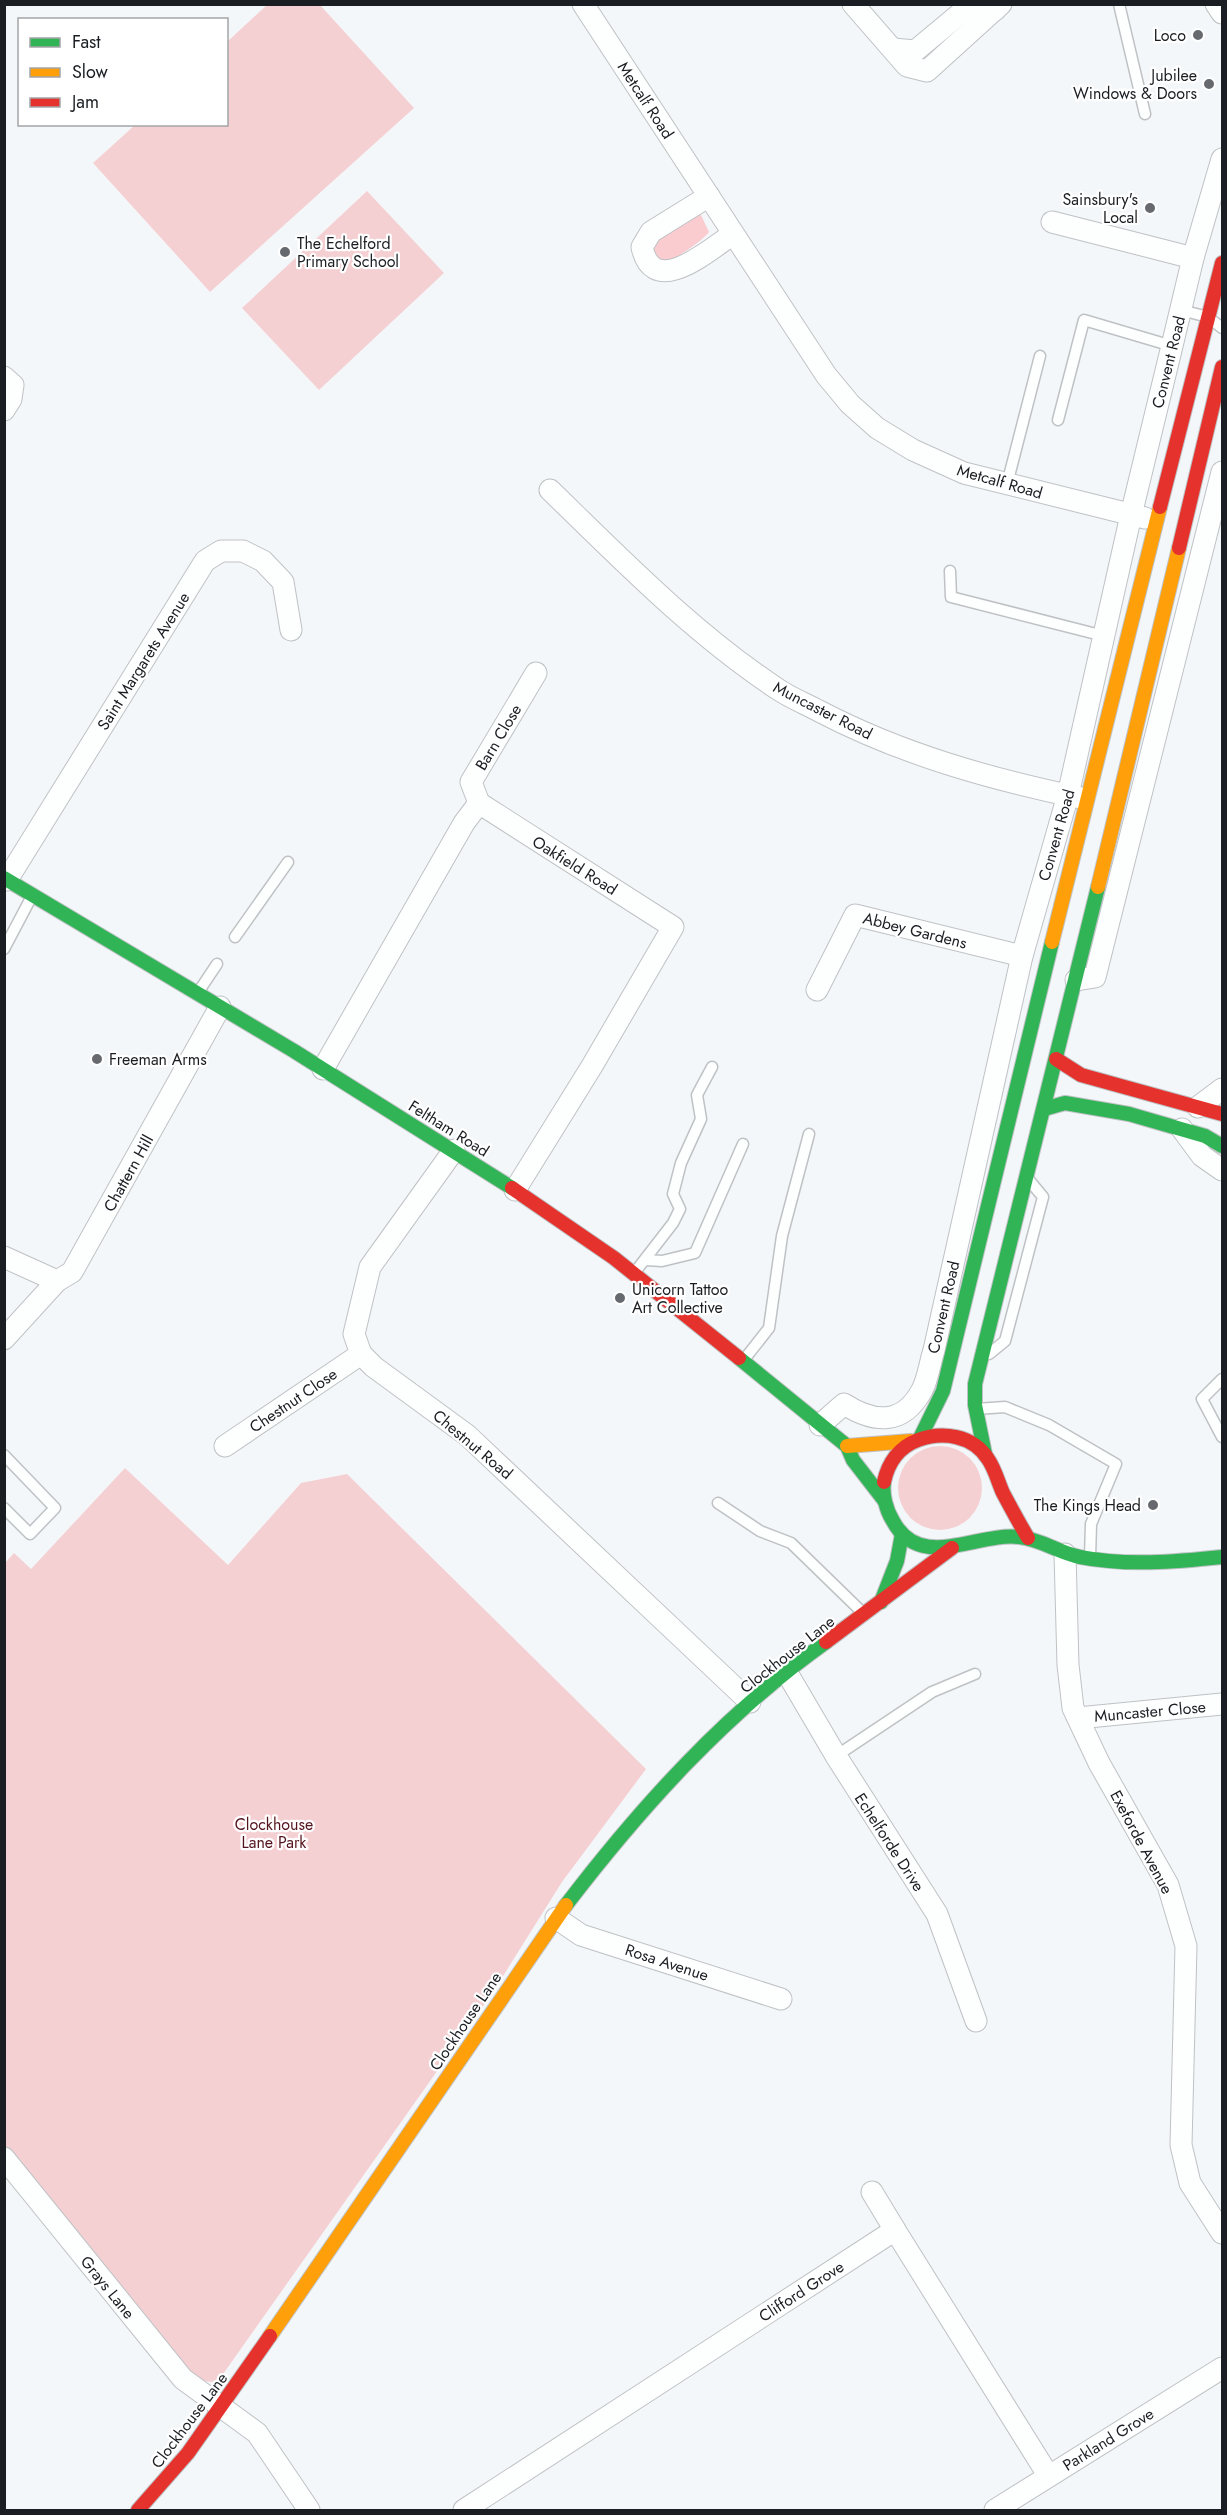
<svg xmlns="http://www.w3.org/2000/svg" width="1227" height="2515" viewBox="0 0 1227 2515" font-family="Jost,sans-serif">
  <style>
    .green { fill: #f5d0d3 }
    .forest { fill: #facccf }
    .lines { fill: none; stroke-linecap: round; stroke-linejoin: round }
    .lane-casing { stroke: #bfc2c5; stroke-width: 13 }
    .street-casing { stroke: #bfc2c5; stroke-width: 23 }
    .fast-casing { stroke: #bfc2c5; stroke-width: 16 }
    .slow-casing { stroke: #bfc2c5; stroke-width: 16 }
    .jam-casing { stroke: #bfc2c5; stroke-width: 16 }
    .lane { stroke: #fdfefe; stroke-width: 10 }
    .street { stroke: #fdfefe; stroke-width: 21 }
    .fast { stroke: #30b455; stroke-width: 14 }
    .slow { stroke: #ff9f0a; stroke-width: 14 }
    .jam { stroke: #e5322d; stroke-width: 14 }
    .poi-dot { fill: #666a6e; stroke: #fff; stroke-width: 2 }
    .labels { text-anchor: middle; stroke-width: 4.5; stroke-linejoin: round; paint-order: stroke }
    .poi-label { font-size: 16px; fill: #1a1e22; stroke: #fff; text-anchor: end }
    .street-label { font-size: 16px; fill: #1a1e22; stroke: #fff }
    .park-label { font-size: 16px; fill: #54141d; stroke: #fff }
  </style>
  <rect width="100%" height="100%" fill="#f4f7fa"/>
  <g class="green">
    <polygon points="268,4 320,5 414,108 210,292 93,163 135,125 226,124 227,42"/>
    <polygon points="367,191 444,273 319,390 242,308"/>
    <circle cx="940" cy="1488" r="42"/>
    <polygon points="125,1468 228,1565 301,1483 347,1474 646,1769 562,1882 493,1992 221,2377 212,2382 193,2380 5,2148 5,1563 14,1553 31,1569"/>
  </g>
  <path class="forest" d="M 700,213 L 709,232 C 703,240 678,258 667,261 C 660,262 655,258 649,253 L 653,237 Z"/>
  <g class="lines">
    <defs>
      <g id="lane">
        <polyline points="1119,4 1145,114"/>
        <polyline points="1181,310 1208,317 1222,328"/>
        <polyline points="1058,420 1084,320 1172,346"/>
        <polyline points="1007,484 1040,356"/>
        <polyline points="950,571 951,597 1104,636"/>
        <polyline points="235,937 288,862"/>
        <polyline points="4,949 32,896"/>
        <polyline points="199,991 217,964"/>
        <polyline points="645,1260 662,1261 695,1253 743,1144"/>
        <polyline points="635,1272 673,1223 680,1209 673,1194 681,1163 701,1119 697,1095 712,1067"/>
        <polyline points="989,1354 1005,1341 1043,1197 1029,1180"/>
        <polyline points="743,1361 769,1328 782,1236 809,1134"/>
        <polyline points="1222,1379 1202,1399 1222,1437"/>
        <polyline points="976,1409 1005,1407 1049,1425 1116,1464 1091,1524 1090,1557"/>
        <polyline points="4,1455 55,1508 30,1534 4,1508"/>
        <polyline points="718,1503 760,1531 791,1543 865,1615"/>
        <polyline points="836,1756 932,1692 975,1674"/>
      </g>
      <g id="street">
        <polyline points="583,4 826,375 850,404 877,428 913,450 964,473 1145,518"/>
        <polyline points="853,4 907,66 927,71 1001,4"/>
        <polyline points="1216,4 1222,13"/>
        <polyline points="893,49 915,51 962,12 974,8 995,10"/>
        <path d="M 709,196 L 651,232 L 642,247 C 653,300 709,250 733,234"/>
        <polyline points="1052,222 1193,258"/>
        <polyline points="4,377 13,385 11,399 4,410"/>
        <path d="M 550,490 C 623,561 694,634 779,690 C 791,698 806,704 819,711 C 901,754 990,779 1081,798"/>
        <polyline points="479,803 471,782 536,673"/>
        <polyline points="7,880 205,561 221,551 243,551 263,561 283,582 291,630"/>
        <polyline points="1076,980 1095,977 1222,472"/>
        <polyline points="817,990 855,915 1022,956"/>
        <polyline points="323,1069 464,823 479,803 673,927 592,1066 515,1190"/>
        <polyline points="1198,1107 1222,1089"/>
        <polyline points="1182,1129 1202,1156 1222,1170"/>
        <polyline points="454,1150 370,1267 354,1334 361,1354 374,1367 467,1435 750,1702"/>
        <polyline points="4,1257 57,1281 72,1272 220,1007"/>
        <polyline points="4,1339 57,1281"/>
        <path d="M 820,1425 L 844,1404 C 874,1423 903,1426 922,1390 C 928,1379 930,1362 934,1350 L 1022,956 L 1068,795 L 1131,515 L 1172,346 L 1193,258 L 1222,159"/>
        <polyline points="225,1446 361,1354"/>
        <polyline points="1065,1554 1068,1665 1073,1708 1099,1763 1168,1885 1186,1946 1181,2145 1190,2183 1222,2233"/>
        <polyline points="786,1671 836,1756 937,1914 976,2021"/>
        <polyline points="1078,1718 1222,1704"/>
        <polyline points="556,1918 581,1935 781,1999"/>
        <polyline points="4,2158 183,2379 257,2433 309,2510"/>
        <polyline points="872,2192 895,2230"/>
        <polyline points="464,2510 895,2230 1048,2475"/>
        <polyline points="995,2510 1222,2368"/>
      </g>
      <g id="fast">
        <polyline points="4,878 294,1051 512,1188"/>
        <polyline points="1044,1109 1065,1103 1129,1114 1205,1136 1222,1146"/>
        <polyline points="739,1358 847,1446 853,1460 884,1500"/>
        <polyline points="920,1438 943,1391 1052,942"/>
        <polyline points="985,1454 975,1405 975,1384 1098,887"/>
        <path d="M 884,1482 C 882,1494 886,1510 893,1521 C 920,1572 977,1532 1019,1537 C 1041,1539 1059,1553 1080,1557 C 1126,1566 1175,1562 1222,1557"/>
        <polyline points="881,1602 897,1561 902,1534"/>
        <path d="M 566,1905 C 641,1807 725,1714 826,1642"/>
      </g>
      <g id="slow">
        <polyline points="1098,887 1179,548"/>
        <polyline points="1052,942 1160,507"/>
        <polyline points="847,1446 911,1441"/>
        <polyline points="270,2336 566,1905"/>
      </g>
      <g id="jam">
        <polyline points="1160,507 1222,263"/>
        <polyline points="1179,548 1222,367"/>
        <polyline points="1056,1059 1081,1075 1222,1114"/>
        <polyline points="512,1188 614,1258 739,1358"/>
        <path d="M 884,1482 C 888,1463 899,1447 918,1440 C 942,1431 973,1435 988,1459 C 995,1469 998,1482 1003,1493 C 1011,1508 1019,1523 1028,1538"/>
        <polyline points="826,1642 952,1548"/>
        <polyline points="138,2510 188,2453 270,2336"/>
      </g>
    </defs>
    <use href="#lane" class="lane-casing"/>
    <use href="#street" class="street-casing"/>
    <use href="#fast" class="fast-casing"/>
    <use href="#slow" class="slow-casing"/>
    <use href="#jam" class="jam-casing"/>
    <use href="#lane" class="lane"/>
    <use href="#street" class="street"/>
    <use href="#fast" class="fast"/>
    <use href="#slow" class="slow"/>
    <use href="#jam" class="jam"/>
  </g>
  <g class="poi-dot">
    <circle cx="1198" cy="35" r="6"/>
    <circle cx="1209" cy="84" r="6"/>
    <circle cx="1150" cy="208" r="6"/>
    <circle cx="285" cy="252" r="6"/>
    <circle cx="97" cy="1059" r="6"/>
    <circle cx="620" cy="1298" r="6"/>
    <circle cx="1153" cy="1505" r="6"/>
  </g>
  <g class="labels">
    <g class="poi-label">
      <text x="1186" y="41">Loco</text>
      <text x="1197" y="81">Jubilee<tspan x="1197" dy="18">Windows &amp; Doors</tspan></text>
      <text x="1138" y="205">Sainsbury's<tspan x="1138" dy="18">Local</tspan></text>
      <text x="297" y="249" text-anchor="start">The Echelford<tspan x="297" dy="18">Primary School</tspan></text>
      <text x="109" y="1065" text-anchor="start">Freeman Arms</text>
      <text x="632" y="1295" text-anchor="start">Unicorn Tattoo<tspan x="632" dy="18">Art Collective</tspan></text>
      <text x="1141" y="1511">The Kings Head</text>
    </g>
    <g class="street-label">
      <text transform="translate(646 100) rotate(57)" y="6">Metcalf Road</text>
      <text transform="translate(1168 362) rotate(-76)" y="6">Convent Road</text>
      <text transform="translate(1000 481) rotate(16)" y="6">Metcalf Road</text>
      <text transform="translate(143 661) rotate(-58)" y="6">Saint Margarets Avenue</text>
      <text transform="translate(823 710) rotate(27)" y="6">Muncaster Road</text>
      <text transform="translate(498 737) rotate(-59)" y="6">Barn Close</text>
      <text transform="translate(1056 835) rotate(-74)" y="6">Convent Road</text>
      <text transform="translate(575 865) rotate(32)" y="6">Oakfield Road</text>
      <text transform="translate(915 930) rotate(14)" y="6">Abbey Gardens</text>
      <text transform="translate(449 1128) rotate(32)" y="6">Feltham Road</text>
      <text transform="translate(128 1173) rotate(-61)" y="6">Chattern Hill</text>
      <text transform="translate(943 1307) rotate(-77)" y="6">Convent Road</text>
      <text transform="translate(293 1400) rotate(-34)" y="6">Chestnut Close</text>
      <text transform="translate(473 1444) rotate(40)" y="6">Chestnut Road</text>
      <text transform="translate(787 1654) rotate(-38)" y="6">Clockhouse Lane</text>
      <text transform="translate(1150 1711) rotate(-5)" y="6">Muncaster Close</text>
      <text transform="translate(890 1842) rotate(57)" y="6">Echelforde Drive</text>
      <text transform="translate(1142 1842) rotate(62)" y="6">Exeforde Avenue</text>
      <text transform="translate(667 1962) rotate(18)" y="6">Rosa Avenue</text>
      <text transform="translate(465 2021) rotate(-56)" y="6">Clockhouse Lane</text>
      <text transform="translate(108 2287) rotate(51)" y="6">Grays Lane</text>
      <text transform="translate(801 2291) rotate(-33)" y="6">Clifford Grove</text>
      <text transform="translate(189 2420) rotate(-53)" y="6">Clockhouse Lane</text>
      <text transform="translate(1108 2439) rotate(-32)" y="6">Parkland Grove</text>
    </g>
    <g class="park-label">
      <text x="274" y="1830">Clockhouse<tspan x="274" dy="18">Lane Park</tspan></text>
    </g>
  </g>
  <rect width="1227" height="2515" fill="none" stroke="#1a1e22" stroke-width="12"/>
  <rect x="18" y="18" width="210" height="108" fill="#ffffff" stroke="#a3a5a7" stroke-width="1.5"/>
  <rect x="30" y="38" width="30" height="9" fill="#30b455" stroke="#a3a5a7" stroke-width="1.5"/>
  <text x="72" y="48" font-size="18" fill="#1a1e22">Fast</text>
  <rect x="30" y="68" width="30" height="9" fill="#ff9f0a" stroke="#a3a5a7" stroke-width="1.5"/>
  <text x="72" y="78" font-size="18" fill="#1a1e22">Slow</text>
  <rect x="30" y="98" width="30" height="9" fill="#e5322d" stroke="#a3a5a7" stroke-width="1.5"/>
  <text x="72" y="108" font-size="18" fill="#1a1e22">Jam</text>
</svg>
